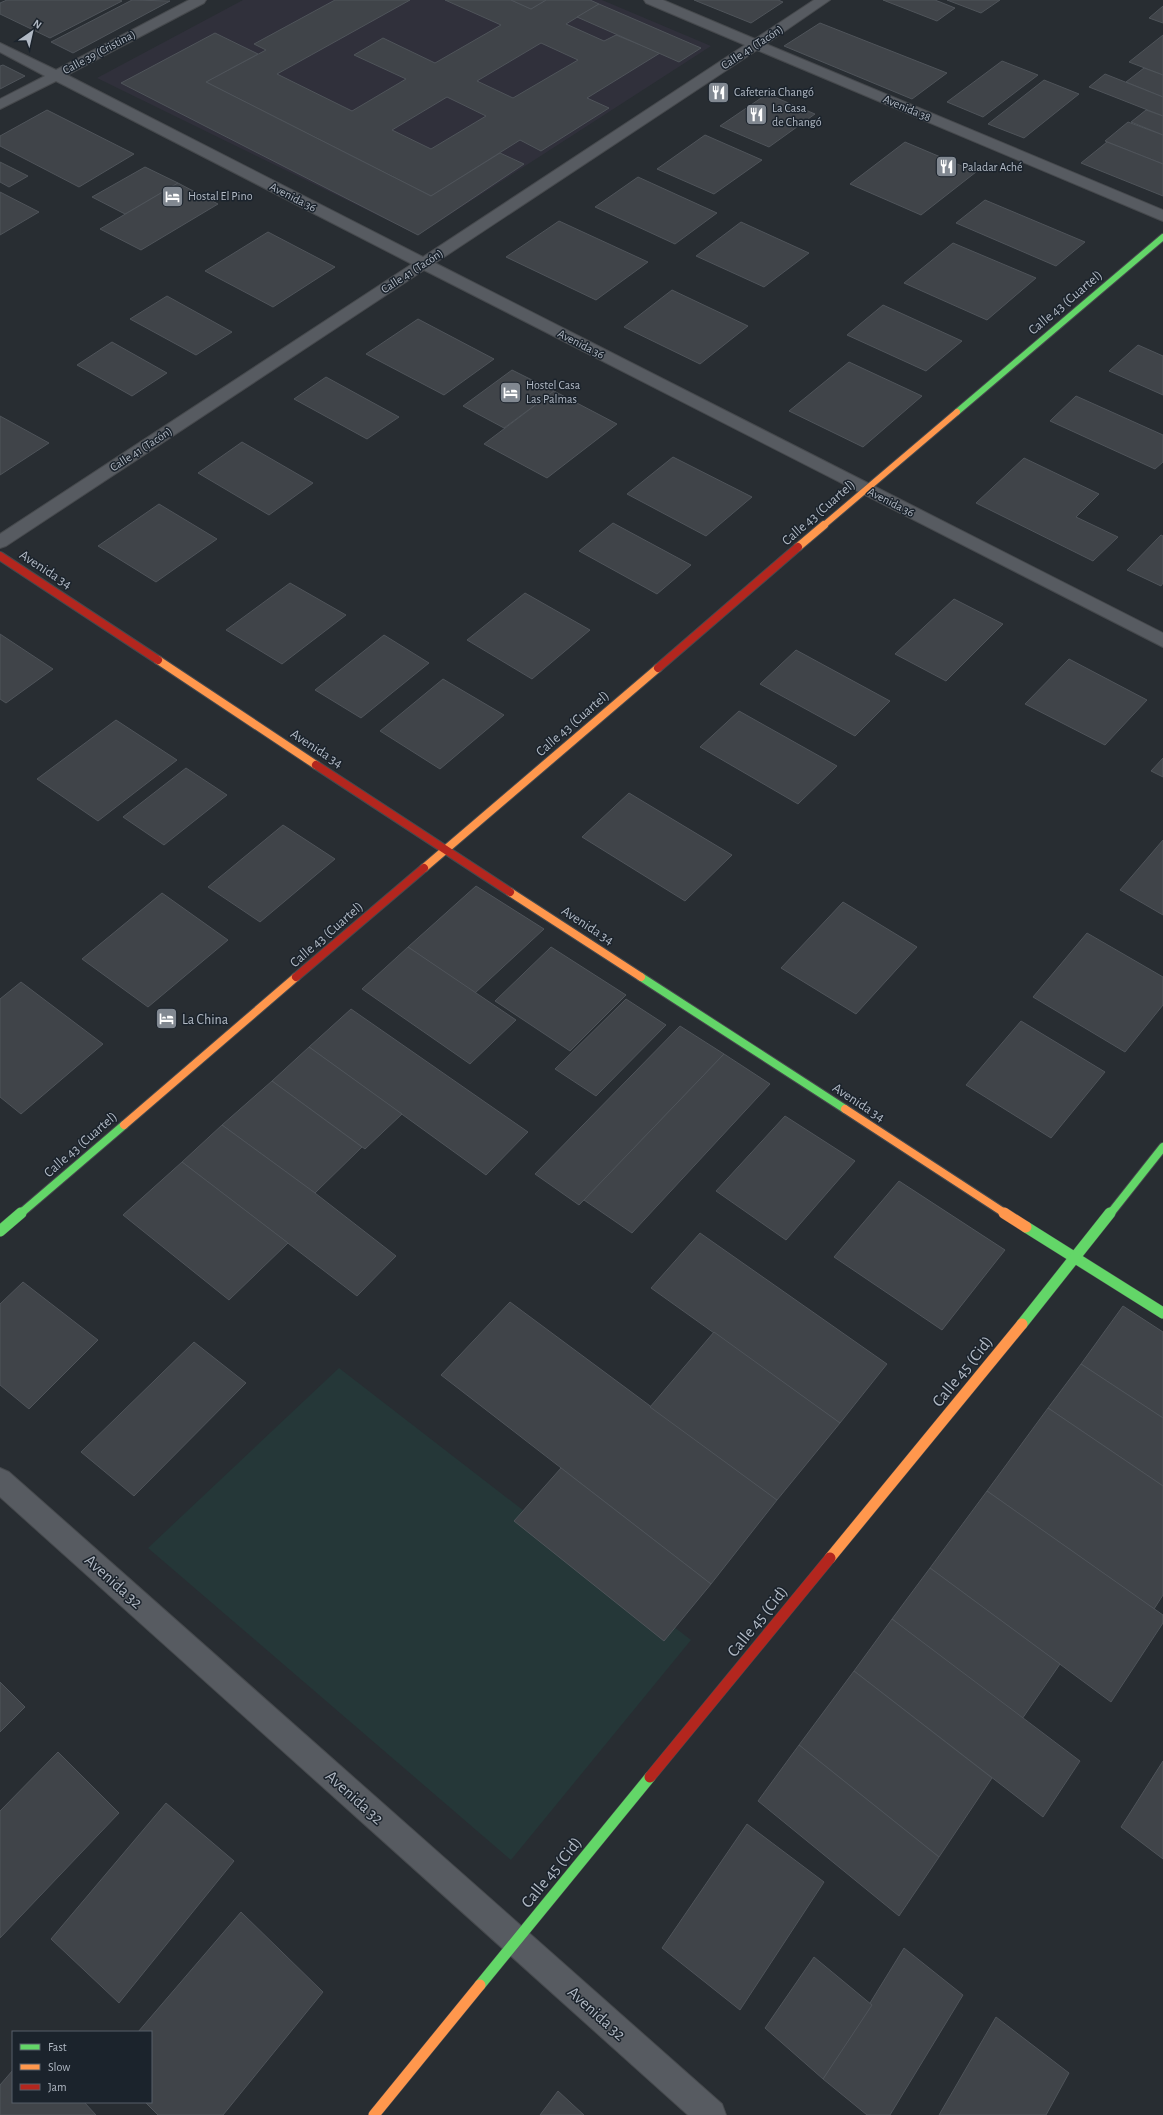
<svg xmlns="http://www.w3.org/2000/svg" width="1163" height="2115" viewBox="0 0 1163 2115" font-family="'Alegreya Sans',sans-serif">
  <style>
    .medical { fill: #30303b }
    .green { fill: #253738 }
    .building { fill: #404449; stroke: #4f545a; fill-rule: evenodd }
    .lines { fill: none; stroke-linecap: round; stroke-linejoin: round }
    .street-casing { stroke: #46494d; stroke-width: 2 }
    .fast-far2-casing { stroke: #46494d; stroke-width: 8 }
    .fast-far1-casing { stroke: #46494d; stroke-width: 10 }
    .fast-casing { stroke: #46494d; stroke-width: 12 }
    .slow-far2-casing { stroke: #46494d; stroke-width: 8 }
    .slow-far1-casing { stroke: #46494d; stroke-width: 10 }
    .slow-casing { stroke: #46494d; stroke-width: 12 }
    .jam-far1-casing { stroke: #46494d; stroke-width: 10 }
    .jam-casing { stroke: #46494d; stroke-width: 12 }
    .street { fill: #575b61; fill-rule: evenodd }
    .fast-far2 { stroke: #63d668; stroke-width: 6 }
    .fast-far1 { stroke: #63d668; stroke-width: 8 }
    .fast { stroke: #63d668; stroke-width: 11 }
    .slow-far2 { stroke: #ff974d; stroke-width: 6 }
    .slow-far1 { stroke: #ff974d; stroke-width: 8 }
    .slow { stroke: #ff974d; stroke-width: 11 }
    .jam-far1 { stroke: #b3261e; stroke-width: 8 }
    .jam { stroke: #b3261e; stroke-width: 11 }
    .labels { text-anchor: middle; stroke-width: 3; stroke-linejoin: round; paint-order: stroke }
    .far-street-label { font-size: 12px; fill: #b1b9c4; stroke: #1b232c }
    .far-poi-label { font-size: 12px; fill: #b1b9c4; stroke: #1b232c; text-anchor: start }
    .street-label { font-size: 14px; fill: #b1b9c4; stroke: #1b232c }
    .poi-label { font-size: 14px; fill: #b1b9c4; stroke: #1b232c; text-anchor: start }
    .near-street-label { font-size: 17px; fill: #b1b9c4; stroke: #1b232c }
  </style>
  <rect width="100%" height="100%" fill="#282d32"/>
  <polygon class="medical" points="243,0 602,0 711,46 418,235 97,78"/>
  <polygon class="green" points="339,1368 691,1640 511,1860 148,1548"/>
  <g class="building">
    <polygon points="7,0 120,0 122,1 50,38 0,14 0,3"/>
    <polygon points="132,0 170,1 73,53 51,42"/>
    <path d="M 335,0 L 410,0 L 277,74 L 352,111 L 406,79 L 354,55 L 383,38 L 435,63 L 501,25 L 445,0 L 511,0 L 531,9 L 546,0 L 590,0 L 599,4 L 566,24 L 604,41 L 616,35 L 660,53 L 587,98 L 609,108 L 541,151 L 520,140 L 431,196 L 206,82 L 266,50 L 254,44 ZM 541,43 L 578,60 L 513,98 L 477,81 ZM 447,97 L 486,116 L 431,149 L 392,130 Z"/>
    <polygon points="511,0 546,0 531,9"/>
    <polygon points="694,0 778,0 783,2 751,23"/>
    <polygon points="883,0 935,0 955,8 937,21"/>
    <polygon points="947,0 1000,0 981,13"/>
    <polygon points="599,4 701,48 679,62 577,17"/>
    <polygon points="1163,6 1163,23 1149,18"/>
    <polygon points="820,23 947,73 912,99 784,46"/>
    <polygon points="215,33 258,54 206,82 431,196 500,153 524,164 418,235 121,83"/>
    <polygon points="1163,35 1163,75 1129,62"/>
    <polygon points="1002,61 1038,75 983,117 947,102"/>
    <polygon points="3,65 25,76 0,89 0,66"/>
    <polygon points="1144,68 1163,75 1163,97 1126,82"/>
    <polygon points="1105,74 1163,97 1163,116 1089,87"/>
    <polygon points="1044,80 1079,94 1024,138 988,124"/>
    <polygon points="767,94 815,114 769,147 720,126"/>
    <polygon points="47,110 134,154 79,187 0,146 0,136"/>
    <polygon points="1146,110 1163,116 1163,135 1131,122"/>
    <polygon points="1128,122 1163,135 1163,164 1105,141"/>
    <polygon points="705,135 762,160 714,194 657,169"/>
    <polygon points="905,142 976,172 921,215 850,184"/>
    <polygon points="1107,142 1163,164 1163,196 1081,163"/>
    <polygon points="0,162 28,176 9,187 0,182"/>
    <polygon points="145,167 178,183 125,214 92,197"/>
    <polygon points="638,177 717,213 675,244 595,207"/>
    <polygon points="178,183 218,204 141,250 100,229"/>
    <polygon points="0,192 39,212 0,235"/>
    <polygon points="985,200 1085,242 1056,266 956,223"/>
    <polygon points="559,221 648,262 596,300 506,257"/>
    <polygon points="741,222 809,253 764,287 696,256"/>
    <polygon points="268,232 335,267 273,307 205,271"/>
    <polygon points="953,243 1036,278 987,320 904,283"/>
    <polygon points="672,290 748,326 700,364 624,327"/>
    <polygon points="167,296 232,332 196,355 130,319"/>
    <polygon points="883,305 962,341 926,371 847,335"/>
    <polygon points="418,319 494,359 444,395 366,354"/>
    <polygon points="112,342 167,373 132,396 77,365"/>
    <polygon points="1138,345 1163,356 1163,395 1109,371"/>
    <polygon points="849,362 922,396 863,447 789,411"/>
    <polygon points="512,370 554,391 504,428 463,406"/>
    <polygon points="326,377 399,417 367,439 294,399"/>
    <polygon points="554,391 617,424 547,478 484,444"/>
    <polygon points="1076,396 1163,435 1163,462 1155,469 1050,421"/>
    <polygon points="0,416 49,443 0,475"/>
    <polygon points="242,442 313,483 269,515 198,473"/>
    <polygon points="673,457 752,497 706,536 627,494"/>
    <polygon points="1024,458 1099,494 1076,517 1118,537 1093,561 976,503"/>
    <polygon points="159,504 217,539 156,582 98,546"/>
    <polygon points="613,523 691,565 657,594 579,551"/>
    <polygon points="1161,535 1163,536 1163,583 1161,586 1127,570"/>
    <polygon points="290,583 346,615 282,664 226,630"/>
    <polygon points="525,593 590,630 532,679 467,640"/>
    <polygon points="954,599 1003,624 946,681 895,654"/>
    <polygon points="0,634 53,669 6,703 0,699"/>
    <polygon points="384,635 429,663 361,718 315,690"/>
    <polygon points="796,650 890,701 855,736 760,684"/>
    <polygon points="1069,659 1147,700 1105,745 1025,704"/>
    <polygon points="443,679 504,715 440,769 380,731"/>
    <polygon points="739,711 837,766 798,804 700,747"/>
    <polygon points="116,720 177,760 98,821 37,779"/>
    <polygon points="1163,758 1163,777 1151,771"/>
    <polygon points="186,768 227,795 164,845 123,817"/>
    <polygon points="629,793 732,855 685,901 582,837"/>
    <polygon points="283,825 335,859 260,922 208,887"/>
    <polygon points="1163,840 1163,915 1120,890"/>
    <polygon points="476,886 544,929 475,993 408,947"/>
    <polygon points="162,893 228,940 148,1007 82,959"/>
    <polygon points="843,902 917,947 856,1014 781,968"/>
    <polygon points="1087,933 1163,977 1163,1005 1125,1052 1033,997"/>
    <polygon points="408,947 516,1020 470,1064 362,989"/>
    <polygon points="551,947 626,995 570,1051 495,1001"/>
    <polygon points="21,982 103,1044 21,1114 0,1097 0,999"/>
    <polygon points="626,999 666,1025 596,1096 555,1069"/>
    <polygon points="351,1009 528,1132 486,1175 309,1047"/>
    <polygon points="1021,1021 1105,1072 1051,1138 966,1085"/>
    <polygon points="680,1026 724,1054 584,1200 579,1205 535,1174"/>
    <polygon points="309,1047 402,1114 365,1149 272,1081"/>
    <polygon points="724,1054 770,1084 632,1233 584,1200"/>
    <polygon points="272,1081 362,1147 315,1193 222,1125"/>
    <polygon points="785,1116 855,1161 786,1240 716,1191"/>
    <polygon points="222,1125 315,1193 396,1256 357,1296 182,1162"/>
    <polygon points="182,1162 288,1243 229,1300 123,1215"/>
    <polygon points="899,1181 1005,1250 942,1330 834,1257"/>
    <polygon points="700,1233 887,1364 840,1423 651,1288"/>
    <polygon points="23,1282 98,1340 29,1409 0,1385 0,1304"/>
    <polygon points="510,1302 777,1500 711,1584 441,1375"/>
    <polygon points="1123,1306 1163,1332 1163,1418 1081,1364"/>
    <polygon points="714,1332 840,1423 777,1500 650,1407"/>
    <polygon points="194,1342 246,1383 134,1496 81,1452"/>
    <polygon points="1081,1364 1163,1418 1163,1486 1048,1408"/>
    <polygon points="1048,1408 1163,1486 1163,1595 1154,1609 987,1491"/>
    <polygon points="561,1468 711,1584 664,1641 514,1521"/>
    <polygon points="987,1491 1163,1615 1163,1623 1111,1702 930,1568"/>
    <polygon points="930,1568 1060,1664 1022,1719 892,1619"/>
    <polygon points="892,1619 1080,1761 1043,1817 854,1671"/>
    <polygon points="854,1671 992,1778 939,1857 799,1745"/>
    <polygon points="0,1682 25,1707 0,1732"/>
    <polygon points="799,1745 939,1857 899,1916 758,1801"/>
    <polygon points="58,1752 119,1813 0,1938 0,1811"/>
    <polygon points="1163,1761 1163,1859 1121,1827"/>
    <polygon points="166,1803 234,1861 119,2003 51,1939"/>
    <polygon points="747,1824 824,1882 740,2010 662,1948"/>
    <polygon points="241,1912 323,1992 223,2115 158,2115 145,2102 151,2102 151,2032 138,2032"/>
    <polygon points="904,1948 963,1995 890,2115 867,2115 823,2079"/>
    <polygon points="814,1957 872,2005 823,2079 765,2028"/>
    <polygon points="996,2017 1069,2073 1046,2115 939,2115"/>
    <polygon points="13,2070 13,2102 84,2102 96,2115 0,2115 0,2085"/>
    <polygon points="558,2091 584,2115 540,2115"/>
  </g>
  <g class="lines">
    <defs>
      <g id="street">
        <polygon points="189,0 206,0 204,3 67,75 423,257 745,45 646,3 644,0 663,0 755,39 814,0 830,0 766,44 1163,210 1163,221 1158,219 757,50 435,263 1163,633 1163,647 424,270 6,546 0,548 0,534 412,264 56,81 0,109 0,99 45,76 0,52 0,43 56,70"/>
        <polygon points="0,1468 9,1472 722,2104 726,2115 688,2115 0,1497"/>
      </g>
      <polyline id="fast-far2" points="957,412 1163,237"/>
      <g id="fast-far1">
        <polyline points="641,977 845,1109"/>
        <polyline points="20,1214 124,1125"/>
        <polyline points="1110,1214 1163,1147"/>
      </g>
      <g id="fast">
        <polyline points="1026,1227 1163,1313"/>
        <polyline points="0,1231 21,1213"/>
        <polyline points="1022,1324 1110,1213"/>
        <polyline points="480,1985 650,1777"/>
      </g>
      <polyline id="slow-far2" points="823,526 957,412"/>
      <g id="slow-far1">
        <polyline points="798,547 824,525"/>
        <polyline points="158,660 316,765"/>
        <polyline points="424,868 658,668"/>
        <polyline points="510,892 641,977"/>
        <polyline points="845,1109 1006,1214"/>
        <polyline points="124,1125 296,977"/>
      </g>
      <g id="slow">
        <polyline points="1004,1213 1026,1227"/>
        <polyline points="830,1558 1022,1324"/>
        <polyline points="374,2115 480,1985"/>
      </g>
      <g id="jam-far1">
        <polyline points="0,556 158,660"/>
        <polyline points="658,668 798,547"/>
        <polyline points="316,765 510,892"/>
        <polyline points="296,977 424,868"/>
      </g>
      <polyline id="jam" points="650,1777 830,1558"/>
    </defs>
    <use href="#street" class="street-casing"/>
    <use href="#fast-far2" class="fast-far2-casing"/>
    <use href="#fast-far1" class="fast-far1-casing"/>
    <use href="#fast" class="fast-casing"/>
    <use href="#slow-far2" class="slow-far2-casing"/>
    <use href="#slow-far1" class="slow-far1-casing"/>
    <use href="#slow" class="slow-casing"/>
    <use href="#jam-far1" class="jam-far1-casing"/>
    <use href="#jam" class="jam-casing"/>
    <use href="#street" class="street"/>
    <use href="#fast-far2" class="fast-far2"/>
    <use href="#fast-far1" class="fast-far1"/>
    <use href="#fast" class="fast"/>
    <use href="#slow-far2" class="slow-far2"/>
    <use href="#slow-far1" class="slow-far1"/>
    <use href="#slow" class="slow"/>
    <use href="#jam-far1" class="jam-far1"/>
    <use href="#jam" class="jam"/>
  </g>
  <defs>
    <symbol id="restaurant-square" viewBox="-11 -11 22 22"><rect x="-9" y="-9" width="18" height="18" rx="4" fill="#818891" stroke="#1b232c"/><path d="M-5-6h1v4h1v-4h1v4h1v-4h1v5L-1.5 .5V6h-2V.5L-5-1ZM5-6V6H3V1.5H1.5Q1.5-4 5-6Z" fill="#fff"/></symbol>
    <symbol id="hotel-square" viewBox="-11 -11 22 22"><rect x="-9" y="-9" width="18" height="18" rx="4" fill="#818891" stroke="#1b232c"/><path d="M-6-4.5h1.5V1H6V5H4.5V3h-9V5H-6ZM-4 0a1.8 1.8 0 1 1 3.6 0ZM.5 0V-2.5h3Q6-2.5 6 0Z" fill="#fff"/></symbol>
  </defs>
  <g fill-rule="evenodd">
    <use href="#restaurant-square" x="706" y="80" width="25" height="25"/>
    <use href="#restaurant-square" x="744" y="102" width="25" height="25"/>
    <use href="#restaurant-square" x="934" y="154" width="25" height="25"/>
    <use href="#hotel-square" x="160" y="184" width="25" height="25"/>
    <use href="#hotel-square" x="498" y="380" width="25" height="25"/>
    <use href="#hotel-square" x="154" y="1006" width="25" height="25"/>
  </g>
  <g class="labels">
    <g class="far-street-label">
      <text transform="translate(752 47) rotate(-33)" y="4">Calle 41 (Tacón)</text>
      <text transform="translate(99 52) rotate(-28)" y="4">Calle 39 (Cristina)</text>
      <text transform="translate(907 108) rotate(23)" y="4">Avenida 38</text>
      <text transform="translate(293 197) rotate(27)" y="4">Avenida 36</text>
      <text transform="translate(412 271) rotate(-33)" y="4">Calle 41 (Tacón)</text>
      <text transform="translate(581 344) rotate(27)" y="4">Avenida 36</text>
      <text transform="translate(141 449) rotate(-33)" y="4">Calle 41 (Tacón)</text>
      <text transform="translate(891 502) rotate(27)" y="4">Avenida 36</text>
    </g>
    <g class="far-poi-label">
      <text x="734" y="96">Cafeteria Changó</text>
      <text x="772" y="112">La Casa<tspan x="772" dy="14">de Changó</tspan></text>
      <text x="962" y="171">Paladar Aché</text>
      <text x="188" y="200">Hostal El Pino</text>
      <text x="526" y="389">Hostel Casa<tspan x="526" dy="14">Las Palmas</tspan></text>
    </g>
    <g class="street-label">
      <text transform="translate(1065 302) rotate(-40)" y="5">Calle 43 (Cuartel)</text>
      <text transform="translate(818 512) rotate(-41)" y="5">Calle 43 (Cuartel)</text>
      <text transform="translate(46 569) rotate(33)" y="5">Avenida 34</text>
      <text transform="translate(572 723) rotate(-41)" y="5">Calle 43 (Cuartel)</text>
      <text transform="translate(317 748) rotate(33)" y="5">Avenida 34</text>
      <text transform="translate(588 925) rotate(33)" y="5">Avenida 34</text>
      <text transform="translate(326 934) rotate(-41)" y="5">Calle 43 (Cuartel)</text>
      <text transform="translate(859 1102) rotate(33)" y="5">Avenida 34</text>
      <text transform="translate(80 1144) rotate(-41)" y="5">Calle 43 (Cuartel)</text>
    </g>
    <g class="poi-label">
      <text x="182" y="1024">La China</text>
    </g>
    <g class="near-street-label">
      <text transform="translate(962 1371) rotate(-51)" y="6">Calle 45 (Cid)</text>
      <text transform="translate(114 1581) rotate(42)" y="6">Avenida 32</text>
      <text transform="translate(757 1621) rotate(-51)" y="6">Calle 45 (Cid)</text>
      <text transform="translate(355 1797) rotate(42)" y="6">Avenida 32</text>
      <text transform="translate(551 1872) rotate(-51)" y="6">Calle 45 (Cid)</text>
      <text transform="translate(597 2013) rotate(42)" y="6">Avenida 32</text>
    </g>
  </g>
  <rect x="12" y="2031" width="140" height="72" fill="#1b232c" stroke="#575f69"/>
  <rect x="20" y="2044" width="20" height="6" fill="#63d668" stroke="#575f69"/>
  <text x="48" y="2051" font-size="12" fill="#b1b9c4">Fast</text>
  <rect x="20" y="2064" width="20" height="6" fill="#ff974d" stroke="#575f69"/>
  <text x="48" y="2071" font-size="12" fill="#b1b9c4">Slow</text>
  <rect x="20" y="2084" width="20" height="6" fill="#b3261e" stroke="#575f69"/>
  <text x="48" y="2091" font-size="12" fill="#b1b9c4">Jam</text>
  <g transform="translate(32 32) rotate(34)" stroke="#1b232c" stroke-width="3" paint-order="stroke">
  <path d="M0-3L7 15L0 10L-7 15Z" fill="#b1b9c4"/>
  <text y="-6" font-size="11" font-weight="bold" text-anchor="middle" fill="#b1b9c4">N</text>
  </g>
</svg>
